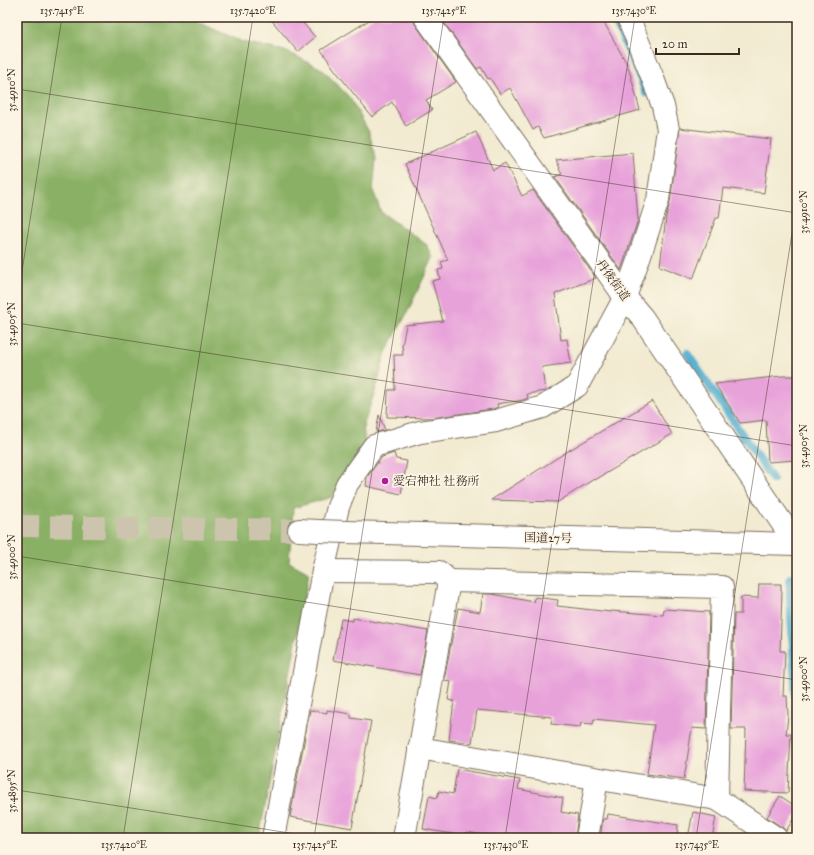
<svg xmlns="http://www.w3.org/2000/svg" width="814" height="855" viewBox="0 0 814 855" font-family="'IM FELL Great Primer','Noto Serif JP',serif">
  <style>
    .forest { fill: #8ab065; stroke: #626d42 }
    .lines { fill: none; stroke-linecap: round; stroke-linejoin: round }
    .stream { stroke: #51aecf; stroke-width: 8 }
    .building { fill: #e8a2da }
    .highway-tunnel { stroke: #cdc4ae; stroke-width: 22; stroke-dasharray: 22 11; stroke-linecap: butt }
    .minor-casing { stroke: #7b6e5d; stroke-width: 24 }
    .highway-casing { stroke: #7b6e5d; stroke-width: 24 }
    .minor { stroke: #fff; stroke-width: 22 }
    .highway { stroke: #fff; stroke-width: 22 }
    .highway-bridge-casing { stroke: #7b6e5d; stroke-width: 24; stroke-linecap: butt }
    .highway-bridge { stroke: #fff; stroke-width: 22 }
    .ticks { fill: none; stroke: #3b2a1e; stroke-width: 1; stroke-opacity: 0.45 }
    .poi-dot { fill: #b5179e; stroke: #fcf5e5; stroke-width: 1.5 }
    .labels { text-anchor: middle; stroke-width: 3.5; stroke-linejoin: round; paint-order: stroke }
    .street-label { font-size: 12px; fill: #3b2a1e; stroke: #fcf5e5 }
    .poi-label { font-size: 12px; fill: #3b2a1e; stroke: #fcf5e5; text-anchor: start }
    .neatline { fill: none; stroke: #3b2a1e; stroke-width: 1.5 }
    .ticks-label { font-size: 10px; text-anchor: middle; fill: #3b2a1e }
  </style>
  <rect width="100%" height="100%" fill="#fcf5e5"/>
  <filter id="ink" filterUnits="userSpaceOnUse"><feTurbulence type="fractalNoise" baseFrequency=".025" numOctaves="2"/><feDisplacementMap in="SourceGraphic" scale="8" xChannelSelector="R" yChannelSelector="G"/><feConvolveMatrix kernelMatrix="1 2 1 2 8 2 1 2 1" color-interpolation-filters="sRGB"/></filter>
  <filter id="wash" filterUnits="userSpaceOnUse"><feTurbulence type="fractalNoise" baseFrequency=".012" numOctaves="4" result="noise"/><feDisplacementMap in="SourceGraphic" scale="16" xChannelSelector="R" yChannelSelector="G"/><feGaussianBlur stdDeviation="0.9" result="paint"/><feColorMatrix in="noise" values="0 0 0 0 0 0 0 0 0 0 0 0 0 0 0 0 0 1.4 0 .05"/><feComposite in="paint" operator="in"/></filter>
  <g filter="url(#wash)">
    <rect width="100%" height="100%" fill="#f2ebd2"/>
    <polygon class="forest" points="17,17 186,17 243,42 285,51 322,69 350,98 369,132 376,159 373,190 381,212 427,245 433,258 406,315 386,352 377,385 363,427 365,442 332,497 293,508 289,562 309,573 259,838 17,838"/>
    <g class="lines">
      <g class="stream">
        <polyline points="613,17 640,77 646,93"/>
        <polyline points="687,353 773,480"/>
        <polyline points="790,578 790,594 797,721"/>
      </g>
    </g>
    <g id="blocks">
      <g class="building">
        <polygon points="269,17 298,17 315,37 298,52"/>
        <polygon points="374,17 413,17 415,24 456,82 426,100 432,110 406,126 392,102 372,117 335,70 321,50"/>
        <polygon points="440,17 601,17 628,66 640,110 544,138 538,127 533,130 510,88 500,94 490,78 488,79 481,67 477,69"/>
        <polygon points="680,128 771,139 764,193 723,188 719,218 716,218 693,279 660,266 666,217 670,202"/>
        <polygon points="476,132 493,170 505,163 522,196 533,190 596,278 555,294 561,340 567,339 571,363 542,367 545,391 527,394 528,398 523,400 497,404 498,407 493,409 432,418 387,417 388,390 395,390 394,355 403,355 402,346 406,325 443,321 432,281 440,279 438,270 443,269 441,262 448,260 405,164"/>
        <polygon points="633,153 638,220 621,270 555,177 562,174 559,169 560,168 556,160"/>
        <polygon points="782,376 797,376 797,460 768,462 766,420 740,423 715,384"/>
        <polygon points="652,401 672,434 595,480 594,479 558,502 491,500 568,451"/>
        <polygon points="379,415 385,430 376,432"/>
        <polygon points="394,453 396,459 407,461 401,494 366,486 367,477 382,457"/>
        <polygon points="759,584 781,584 781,591 782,591 780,651 785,651 783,696 787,696 788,716 786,734 791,734 788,793 744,791 746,729 731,729 734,614 741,614 741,597 758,598"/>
        <polygon points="483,594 492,594 534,602 535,597 558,600 557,606 611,612 611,611 663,615 664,609 709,612 706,729 692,728 684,779 647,774 654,725 594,719 593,724 581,723 580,727 551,724 552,717 477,710 472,743 449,740 454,701 448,700 451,681 444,680 458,608 480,612"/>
        <polygon points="353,618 428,631 420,675 333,660 341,619 353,621"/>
        <polygon points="310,710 327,713 327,710 351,714 351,718 371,721 352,828 290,817"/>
        <polygon points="457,769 520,780 518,789 563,798 561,812 578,815 575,838 504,838 466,832 465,836 423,829 429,796 437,798 439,791 453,794"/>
        <polygon points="780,796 797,807 797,813 786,831 783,828 767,817"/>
        <polygon points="693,812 716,817 712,838 688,838"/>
        <polygon points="608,814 678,825 677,838 600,838 603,819 607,819"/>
      </g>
    </g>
  </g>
  <g filter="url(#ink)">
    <use href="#blocks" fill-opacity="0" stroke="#7b6e5d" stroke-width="1"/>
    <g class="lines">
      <polyline class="highway-tunnel" points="17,526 299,530"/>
      <defs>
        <g id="minor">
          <polyline points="425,17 625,297 642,317 797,545"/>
          <polyline points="323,571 439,572 449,581"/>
          <polyline points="419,748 717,799"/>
          <polyline points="273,838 323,571 338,507 347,484 374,446 420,432 496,421 543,407 577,386 625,297 639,258 658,200 668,129 663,106 652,76 628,17"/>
          <polyline points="404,838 449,581 722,587 717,799 776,838"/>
          <polyline points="587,838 597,779"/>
        </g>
        <g id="highway">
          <polyline points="299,530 319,531"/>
          <polyline points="346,532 797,544"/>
        </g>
      </defs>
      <use href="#minor" class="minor-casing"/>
      <use href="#highway" class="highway-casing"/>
      <use href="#minor" class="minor"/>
      <use href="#highway" class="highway"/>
      <defs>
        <polyline id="highway-bridge" points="319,531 346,532"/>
      </defs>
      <use href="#highway-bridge" class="highway-bridge-casing"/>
      <use href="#highway-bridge" class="highway-bridge"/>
    </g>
  </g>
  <path class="ticks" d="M 17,89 L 797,213M 17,303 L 62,17M 17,323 L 797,446M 17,556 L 797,680M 17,790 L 321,838M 123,838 L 253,17M 314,838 L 444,17M 505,838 L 635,17M 696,838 L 797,202"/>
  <circle class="poi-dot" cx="385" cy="481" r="4"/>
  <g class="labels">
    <g class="street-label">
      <text transform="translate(613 280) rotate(54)" y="4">丹後街道</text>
      <text transform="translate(548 538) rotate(1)" y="4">国道27号</text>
    </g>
    <g class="poi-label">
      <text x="393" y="485">愛宕神社 社務所</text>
    </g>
  </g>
  <rect width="814" height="855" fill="none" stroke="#fcf5e5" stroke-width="44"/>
  <path d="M656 48v6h83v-6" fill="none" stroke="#3b2a1e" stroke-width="2"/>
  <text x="662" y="48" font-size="12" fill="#3b2a1e" stroke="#fcf5e5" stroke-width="3" paint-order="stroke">20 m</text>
  <rect x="22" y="22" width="770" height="811" class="neatline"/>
  <g class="ticks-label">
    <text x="62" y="14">135.7415°E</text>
    <text x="253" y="14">135.7420°E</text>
    <text x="444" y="14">135.7425°E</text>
    <text x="634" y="14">135.7430°E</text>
    <text transform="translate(11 90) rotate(-90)" y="4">35.4910°N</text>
    <text transform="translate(803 212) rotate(-90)" y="4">35.4910°N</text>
    <text transform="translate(11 324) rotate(-90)" y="4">35.4905°N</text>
    <text transform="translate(803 446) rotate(-90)" y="4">35.4905°N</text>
    <text transform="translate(11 557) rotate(-90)" y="4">35.4900°N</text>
    <text transform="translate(803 679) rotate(-90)" y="4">35.4900°N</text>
    <text transform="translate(11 791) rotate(-90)" y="4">35.4895°N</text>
    <text x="124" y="848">135.7420°E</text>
    <text x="315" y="848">135.7425°E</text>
    <text x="506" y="848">135.7430°E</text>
    <text x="697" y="848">135.7435°E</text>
  </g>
</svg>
